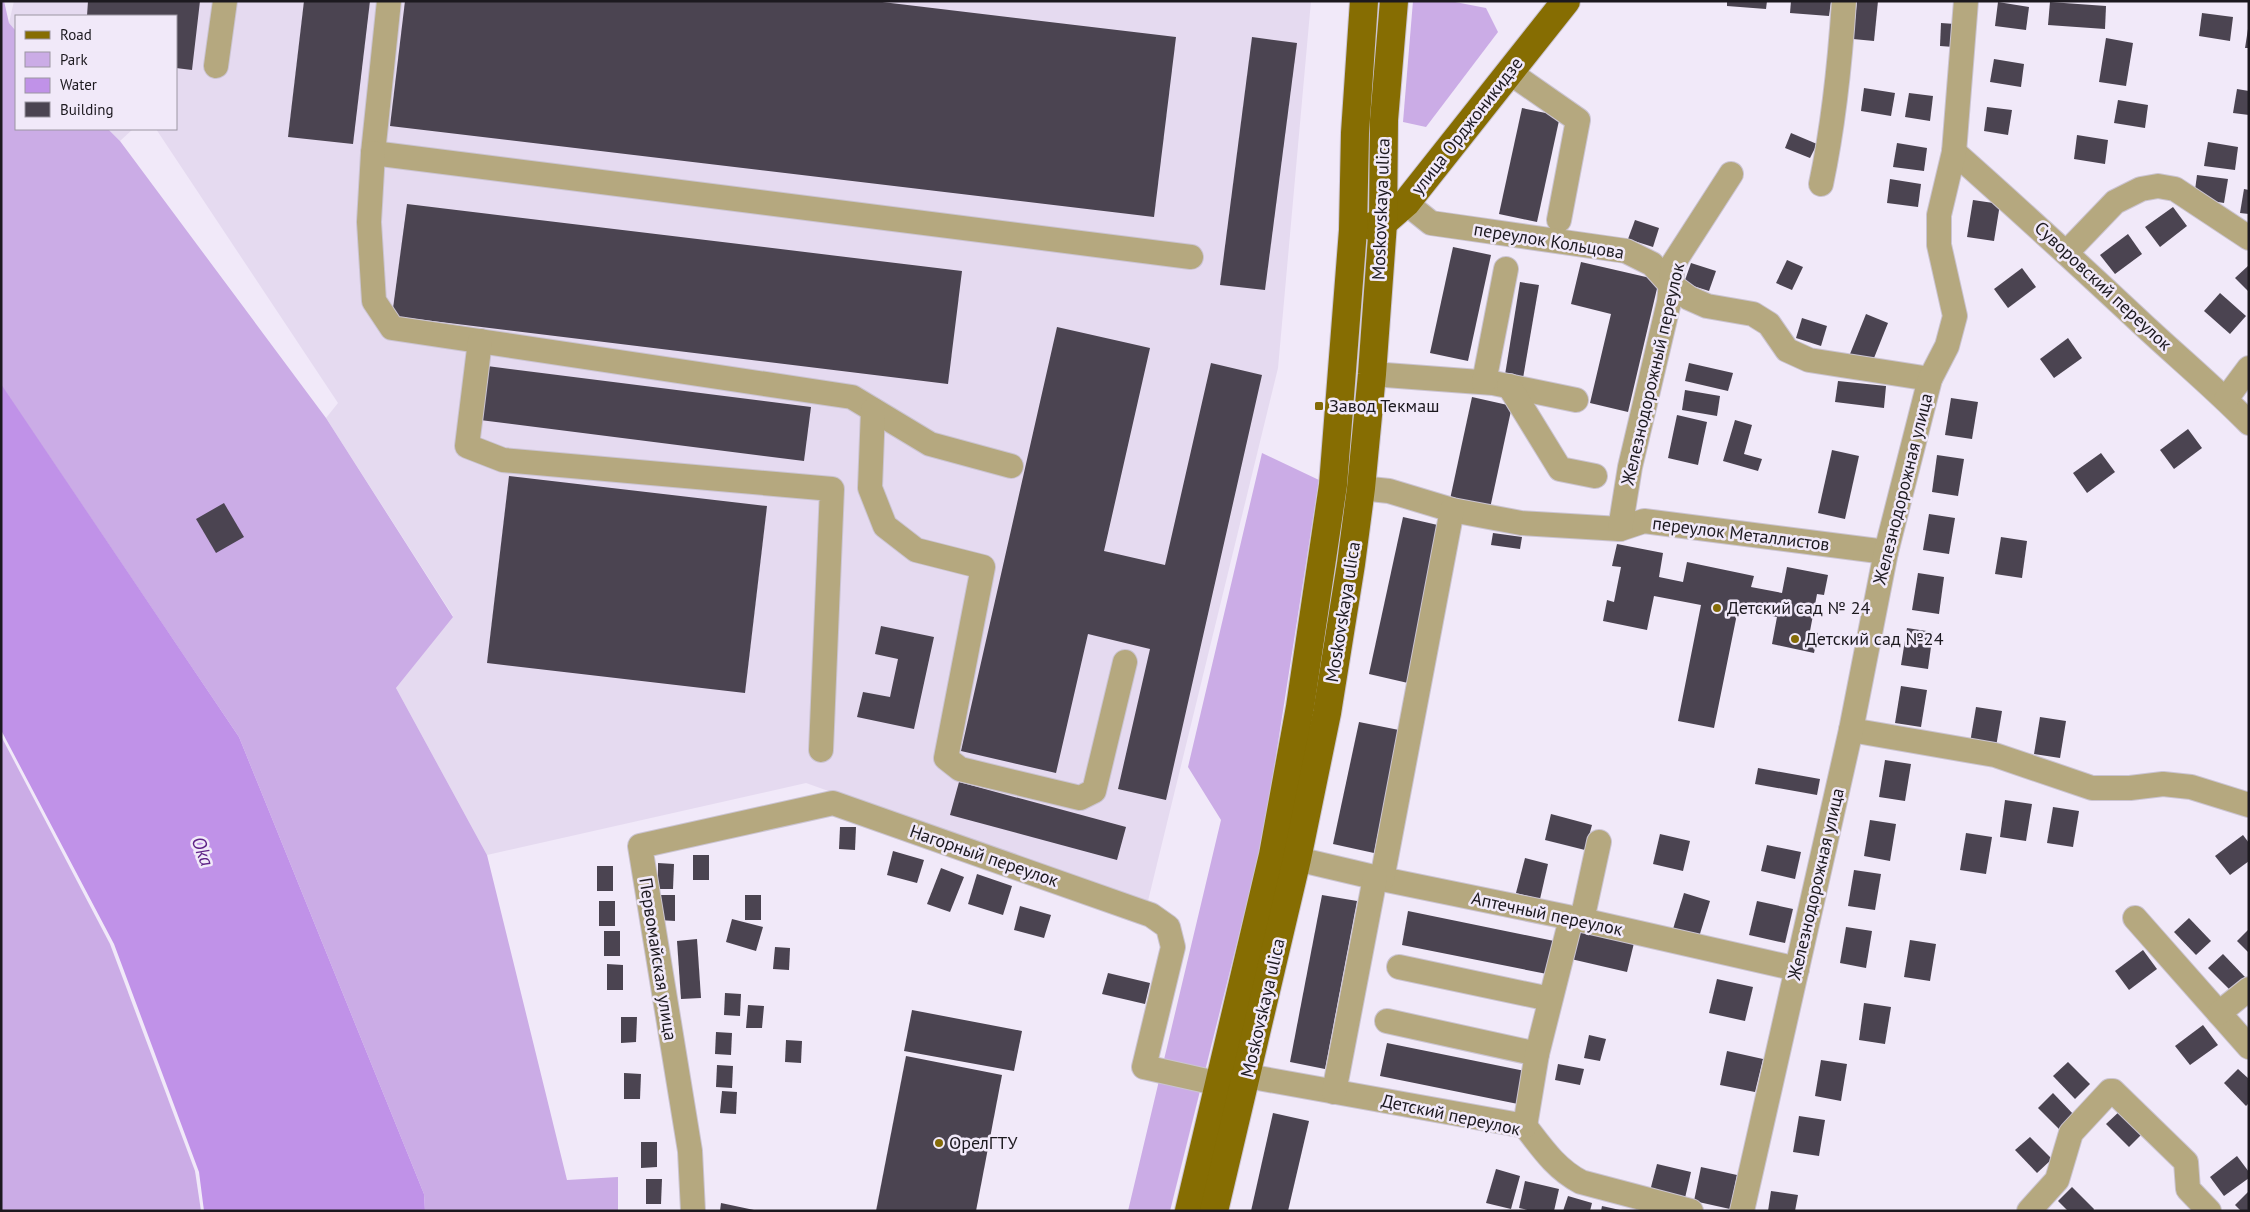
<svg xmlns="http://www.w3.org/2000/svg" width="2250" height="1212" viewBox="0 0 2250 1212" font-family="'PT Sans',sans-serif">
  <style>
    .built { fill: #e5daf0 }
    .green { fill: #cbace6 }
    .water { fill: #c092e8 }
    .building { fill: #4b4451 }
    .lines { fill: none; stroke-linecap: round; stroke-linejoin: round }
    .minor-casing { stroke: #cbc4d2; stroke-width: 26 }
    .major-casing { stroke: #cbc4d2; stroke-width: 30 }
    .minor { stroke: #b5a87f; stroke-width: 24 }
    .major { stroke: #866d02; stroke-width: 28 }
    .poi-dot { fill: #846b07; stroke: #f1e9f9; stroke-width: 2 }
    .labels { text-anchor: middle; stroke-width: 5; stroke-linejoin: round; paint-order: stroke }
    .street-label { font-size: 18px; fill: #1c191f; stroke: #f1e9f9 }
    .poi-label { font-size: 18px; fill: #1c191f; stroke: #f1e9f9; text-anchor: start }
    .water-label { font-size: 19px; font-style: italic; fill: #5f2387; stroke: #f1e9f9 }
  </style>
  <rect width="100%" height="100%" fill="#f1e9f9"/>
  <g class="built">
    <polygon points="14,1 1311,1 1278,368 1147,905 806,783 487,855 396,688 453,616 326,418 338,403 156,129 176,129 176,16 16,16 16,31 9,23"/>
    <polygon points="108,129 133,129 120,141"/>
  </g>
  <g class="green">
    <polygon points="1,1 4,1 9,23 16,31 16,129 108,129 120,141 326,418 453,617 396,688 487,855 567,1180 618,1177 618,1211 425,1211 424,1194 239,737 1,385"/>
    <polygon points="1413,1 1450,1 1486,8 1498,32 1426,127 1403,122"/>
    <polygon points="1262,453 1319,480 1263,839 1170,1211 1128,1211 1221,820 1188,767"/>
    <polygon points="1,736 110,944 195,1171 201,1211 1,1211"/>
  </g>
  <polygon class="water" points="1,384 239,737 424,1194 425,1211 204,1211 199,1172 114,944 1,730"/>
  <g class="building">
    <polygon points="88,1 200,1 192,70 176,68 176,16 87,16"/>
    <polygon points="304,1 370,1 353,144 288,137"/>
    <polygon points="405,1 874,1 1176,37 1154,217 390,126"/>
    <polygon points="1727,1 1767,1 1766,9 1727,6"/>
    <polygon points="1791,1 1831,1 1829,16 1790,13"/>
    <polygon points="1857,1 1878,1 1874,41 1853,39"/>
    <polygon points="1998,2 2029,7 2026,30 1995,26"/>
    <polygon points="2050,2 2106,6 2105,29 2048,25"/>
    <polygon points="2202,13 2233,17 2230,41 2199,36"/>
    <polygon points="1941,23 1955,24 1954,47 1940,46"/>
    <polygon points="2248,29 2249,29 2249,48 2245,48"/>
    <polygon points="1252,37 1297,43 1265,290 1220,285"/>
    <polygon points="2106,38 2133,43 2126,86 2099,82"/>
    <polygon points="1994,59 2024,64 2021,87 1990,82"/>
    <polygon points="1864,88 1895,93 1891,116 1861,111"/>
    <polygon points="2237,89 2249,91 2249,115 2233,113"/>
    <polygon points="1909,93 1933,96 1930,121 1905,117"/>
    <polygon points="2118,100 2148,105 2145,128 2114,123"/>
    <polygon points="1987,107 2012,110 2008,135 1984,131"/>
    <polygon points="1522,108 1560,116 1537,222 1499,214"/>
    <polygon points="1791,133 1817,144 1810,158 1785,148"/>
    <polygon points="2077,135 2108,140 2105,164 2074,159"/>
    <polygon points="2208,142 2238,147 2235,170 2204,166"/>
    <polygon points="1897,143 1927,148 1924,171 1893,167"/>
    <polygon points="2197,175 2228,179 2224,203 2194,198"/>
    <polygon points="1890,179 1921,184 1918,207 1887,203"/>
    <polygon points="2244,189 2249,190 2249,214 2240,213"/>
    <polygon points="1973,200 2000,204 1994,241 1967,237"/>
    <polygon points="407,204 962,271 948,384 392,316"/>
    <polygon points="2173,207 2187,226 2160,247 2145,227"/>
    <polygon points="1635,220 1659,228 1653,247 1628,239"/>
    <polygon points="2128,234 2142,254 2115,274 2100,255"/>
    <polygon points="1453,247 1491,255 1468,361 1430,353"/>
    <polygon points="1787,260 1803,267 1792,290 1776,283"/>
    <polygon points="1581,262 1659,280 1628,412 1590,403 1611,314 1571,304"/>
    <polygon points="1691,263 1716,271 1709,291 1684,283"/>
    <polygon points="2249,265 2249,292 2235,278"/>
    <polygon points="2022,268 2036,287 2008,308 1994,289"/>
    <polygon points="1520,282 1539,285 1522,384 1504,381"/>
    <polygon points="2220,293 2246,316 2230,334 2204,311"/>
    <polygon points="1866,314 1888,323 1872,363 1850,354"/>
    <polygon points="1802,318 1827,326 1821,346 1796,338"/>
    <polygon points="1057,327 1150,348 1104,551 1165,565 1211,363 1262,375 1166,800 1118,789 1150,649 1088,634 1056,773 961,751"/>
    <polygon points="2068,338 2082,358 2054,378 2040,359"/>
    <polygon points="1689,363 1733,373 1728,391 1685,381"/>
    <polygon points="487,366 811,407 804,461 480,420"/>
    <polygon points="1838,381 1886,386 1884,408 1835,402"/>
    <polygon points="1685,390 1720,396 1717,416 1682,410"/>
    <polygon points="1472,397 1512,406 1489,513 1449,504"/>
    <polygon points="1951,398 1978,402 1972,439 1945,435"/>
    <polygon points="1677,415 1707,422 1698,465 1668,458"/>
    <polygon points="1735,420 1752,425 1744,454 1762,459 1758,471 1723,461"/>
    <polygon points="2188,429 2202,448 2174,469 2160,450"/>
    <polygon points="1832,450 1859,456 1845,519 1818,513"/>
    <polygon points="2101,453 2115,472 2087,493 2073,473"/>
    <polygon points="1937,455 1964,459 1958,496 1932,492"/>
    <polygon points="509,476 767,506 745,693 487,663"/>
    <polygon points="224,503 244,537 216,553 196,519"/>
    <polygon points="1929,514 1955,518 1949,554 1923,550"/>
    <polygon points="1403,517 1442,526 1408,683 1369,674"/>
    <polygon points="1493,533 1522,537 1520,549 1491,545"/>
    <polygon points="2001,537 2027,541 2022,578 1995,574"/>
    <polygon points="1617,544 1663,553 1659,577 1683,582 1687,562 1754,576 1751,587 1782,593 1787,567 1828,575 1824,595 1817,594 1810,631 1818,633 1814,653 1772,644 1777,617 1738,609 1714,728 1678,721 1701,605 1654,596 1647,630 1603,621 1607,600 1614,602 1621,567 1612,566"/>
    <polygon points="1918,573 1944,577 1939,614 1912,610"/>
    <polygon points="881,626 934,637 914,729 857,717 863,692 890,697 898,659 875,654"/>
    <polygon points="1907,628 1933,632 1928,669 1901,665"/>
    <polygon points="1901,686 1927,690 1921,727 1895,723"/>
    <polygon points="1976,707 2002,711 1996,747 1970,743"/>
    <polygon points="2040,717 2066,721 2060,758 2034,754"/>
    <polygon points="1359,722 1399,730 1374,853 1333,844"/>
    <polygon points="1885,760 1911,764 1905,801 1879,797"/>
    <polygon points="1758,768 1820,779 1817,795 1755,784"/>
    <polygon points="959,782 1126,827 1117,860 950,815"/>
    <polygon points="2005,800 2032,804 2026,841 2000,837"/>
    <polygon points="2053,807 2079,811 2073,847 2047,843"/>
    <polygon points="1551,814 1592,825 1585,850 1545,840"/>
    <polygon points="1870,820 1896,824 1890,861 1864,856"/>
    <polygon points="840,827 856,827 855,850 839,849"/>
    <polygon points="1966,833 1992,837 1986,874 1960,870"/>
    <polygon points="1660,834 1690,841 1683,871 1653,864"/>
    <polygon points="2243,835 2249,843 2249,861 2230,875 2215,856"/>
    <polygon points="1767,845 1801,852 1795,879 1761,871"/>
    <polygon points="893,851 924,860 917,883 887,875"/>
    <rect x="693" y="855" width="16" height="25"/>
    <polygon points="1525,858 1548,864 1540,899 1516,893"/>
    <polygon points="658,863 674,864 673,889 658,889"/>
    <rect x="597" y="866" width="16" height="25"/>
    <polygon points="941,868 964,877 950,912 927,904"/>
    <polygon points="1854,870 1881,874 1875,910 1848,906"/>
    <polygon points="977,874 1012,886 1003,915 968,904"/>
    <polygon points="1684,893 1710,901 1699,937 1673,929"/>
    <polygon points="659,895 675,895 675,921 659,920"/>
    <rect x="745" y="895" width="16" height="25"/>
    <polygon points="1322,895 1357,901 1325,1069 1290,1062"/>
    <rect x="599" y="901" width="16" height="25"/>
    <polygon points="1757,901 1793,909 1785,943 1749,935"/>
    <polygon points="1020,906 1051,915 1044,938 1014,930"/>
    <polygon points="1408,911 1559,942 1552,975 1402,945"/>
    <polygon points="2189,918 2211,941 2196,955 2174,932"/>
    <polygon points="732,919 763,927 756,951 726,942"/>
    <polygon points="1846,927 1872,931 1866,968 1840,963"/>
    <polygon points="2249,929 2249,953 2237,941"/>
    <polygon points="1578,930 1634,943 1627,972 1571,959"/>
    <rect x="604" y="931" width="16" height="25"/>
    <polygon points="697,939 701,998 681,999 677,941"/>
    <polygon points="1910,940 1936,944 1930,981 1904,977"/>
    <polygon points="775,947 790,948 789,970 773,969"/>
    <polygon points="2143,950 2157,969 2129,990 2115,971"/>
    <polygon points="2223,954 2245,977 2231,991 2208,968"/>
    <polygon points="607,964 623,965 623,990 607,990"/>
    <polygon points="1108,973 1150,983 1145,1004 1102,994"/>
    <polygon points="1717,979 1753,987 1745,1021 1709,1013"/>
    <polygon points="725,993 741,994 740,1016 724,1015"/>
    <polygon points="1864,1003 1891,1007 1885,1044 1859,1040"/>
    <polygon points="748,1005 764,1006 762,1028 746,1028"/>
    <polygon points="912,1010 1022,1031 1014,1071 904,1051"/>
    <polygon points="621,1017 637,1017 636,1042 621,1043"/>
    <polygon points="2203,1025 2218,1045 2190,1065 2175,1046"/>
    <polygon points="716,1032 732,1033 731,1055 715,1054"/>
    <polygon points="1589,1035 1606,1039 1600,1061 1584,1058"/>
    <polygon points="786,1040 802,1041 801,1063 785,1062"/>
    <polygon points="1387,1043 1525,1071 1518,1104 1380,1076"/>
    <polygon points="1727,1051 1763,1059 1755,1092 1720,1085"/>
    <polygon points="906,1056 1002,1075 976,1211 876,1211"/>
    <polygon points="1821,1060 1847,1064 1841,1101 1815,1096"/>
    <polygon points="2068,1062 2090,1084 2075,1099 2053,1076"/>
    <polygon points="1558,1064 1584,1069 1580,1085 1555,1080"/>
    <polygon points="717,1065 733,1066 732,1088 716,1087"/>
    <polygon points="2238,1069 2249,1079 2249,1103 2246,1106 2224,1083"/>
    <polygon points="624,1073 641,1074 640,1099 624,1099"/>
    <polygon points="722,1091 737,1092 736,1114 720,1113"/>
    <polygon points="2053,1093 2075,1116 2060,1130 2038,1108"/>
    <polygon points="2121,1110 2143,1133 2129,1147 2106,1124"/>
    <polygon points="1273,1113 1309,1121 1288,1211 1251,1211"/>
    <polygon points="1799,1116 1825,1120 1819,1156 1793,1152"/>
    <polygon points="2030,1137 2052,1159 2037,1173 2015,1150"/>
    <polygon points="641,1142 657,1142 657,1167 641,1168"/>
    <polygon points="2237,1156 2249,1172 2249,1178 2224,1196 2210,1177"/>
    <polygon points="1657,1164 1691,1172 1685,1198 1650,1191"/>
    <polygon points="1701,1167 1737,1175 1730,1209 1694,1201"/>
    <polygon points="1496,1169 1520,1176 1511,1209 1486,1203"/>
    <polygon points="646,1179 662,1179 661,1204 646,1204"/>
    <polygon points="1525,1181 1559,1189 1554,1211 1532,1211 1519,1208"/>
    <polygon points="2072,1187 2094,1209 2093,1211 2068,1211 2058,1201"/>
    <polygon points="1771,1191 1798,1195 1795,1211 1768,1211"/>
    <polygon points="2249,1191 2249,1211 2241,1211 2235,1205"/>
    <polygon points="1568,1196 1592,1203 1590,1211 1563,1211"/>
    <polygon points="721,1203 754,1210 753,1211 720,1211"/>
    <polygon points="1602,1206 1620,1210 1620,1211 1601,1211"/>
  </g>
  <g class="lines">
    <defs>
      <g id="minor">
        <polyline points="389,1 373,153 1191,257"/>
        <polyline points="216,66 225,1"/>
        <polyline points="1509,72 1578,120 1559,220"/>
        <path d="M 1954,152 C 2016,207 2077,263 2137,319 C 2174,354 2213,386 2249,423"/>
        <polyline points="373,153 369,222 374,301 392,328 852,397 930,444 1011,466"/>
        <path d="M 1821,184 C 1834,123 1840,63 1844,1"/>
        <polyline points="1406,203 1431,223 1626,251 1652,264 1670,284 1689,298 1707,306 1753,314 1769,324 1787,350 1809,360 1930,379"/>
        <polyline points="2067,252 2115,202 2141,189 2158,186 2175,189 2249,238"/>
        <polyline points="480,341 467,446 503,460 832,489 821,750"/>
        <polyline points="1372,374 1493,383 1576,400"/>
        <polyline points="1484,382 1506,269"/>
        <polyline points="1509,386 1560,469 1595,476"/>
        <polyline points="2226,399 2249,368"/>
        <polyline points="873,410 870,488 885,526 916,550 983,567 946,758 960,769 1080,798 1094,791 1125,662"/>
        <polyline points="1361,488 1389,491 1452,510 1521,523 1620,529 1644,521 1886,552"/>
        <polyline points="1620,529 1630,467 1669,302 1673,264 1731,174"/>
        <polyline points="1851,730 1995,755 2092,788 2130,788 2163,784 2191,787 2249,805"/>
        <polyline points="1297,859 1382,879 1582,920 1797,969"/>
        <polyline points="1382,879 1452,510"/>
        <polyline points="2135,918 2249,1047"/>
        <polyline points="1582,920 1599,842"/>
        <polyline points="1399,967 1550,999"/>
        <polyline points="2219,1013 2249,989"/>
        <polyline points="1387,1021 1537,1054"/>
        <path d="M 1247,1076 L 1525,1126 C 1542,1148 1556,1169 1581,1182 L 1691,1211"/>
        <polyline points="1334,1092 1375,878"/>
        <polyline points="1525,1126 1537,1054 1571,919"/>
        <polyline points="693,1211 690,1151 640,846 833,803 1151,915 1168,927 1173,947 1144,1067 1220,1084"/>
        <polyline points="1742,1211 1851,730 1886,552 1930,379 1947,346 1955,316 1939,245 1939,215 1954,152 1966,1"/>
        <polyline points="2029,1211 2057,1180 2071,1133 2110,1091 2113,1091 2186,1162 2188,1189 2209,1211"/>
      </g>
      <g id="major">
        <polyline points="1372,226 1383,223 1406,203 1566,1"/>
        <polyline points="1189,1211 1273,855 1300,707 1333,485 1353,230 1355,133 1364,1"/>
        <polyline points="1214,1211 1297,859 1327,713 1351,564 1361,488 1372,374 1383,223 1384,120 1394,1"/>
      </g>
    </defs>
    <use href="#minor" class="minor-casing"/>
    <use href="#major" class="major-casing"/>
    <use href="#minor" class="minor"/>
    <use href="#major" class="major"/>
  </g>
  <g class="poi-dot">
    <rect x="1314" y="401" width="10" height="10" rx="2.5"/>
    <circle cx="1717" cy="608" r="5"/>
    <circle cx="1795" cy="639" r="5"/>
    <circle cx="939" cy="1143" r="5"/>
  </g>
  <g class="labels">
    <g class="street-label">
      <text transform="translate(1467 126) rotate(-52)" y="6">улица Орджоникидзе</text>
      <text transform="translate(1381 209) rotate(-88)" y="6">Moskovskaya ulica</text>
      <text transform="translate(1549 241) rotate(9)" y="6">переулок Кольцова</text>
      <text transform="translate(2103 286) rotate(43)" y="6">Суворовский переулок</text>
      <text transform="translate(1653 374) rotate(-77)" y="6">Железнодорожный переулок</text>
      <text transform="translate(1903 489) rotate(-76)" y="6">Железнодорожная улица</text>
      <text transform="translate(1741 534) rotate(7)" y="6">переулок Металлистов</text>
      <text transform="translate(1343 612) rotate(-81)" y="6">Moskovskaya ulica</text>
      <text transform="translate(984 856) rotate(19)" y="6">Нагорный переулок</text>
      <text transform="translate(1816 884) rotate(-77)" y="6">Железнодорожная улица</text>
      <text transform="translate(1547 914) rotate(12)" y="6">Аптечный переулок</text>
      <text transform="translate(658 959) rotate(81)" y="6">Первомайская улица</text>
      <text transform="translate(1263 1008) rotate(-77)" y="6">Moskovskaya ulica</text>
      <text transform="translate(1451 1115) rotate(12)" y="6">Детский переулок</text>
    </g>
    <g class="poi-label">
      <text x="1329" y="412">Завод Текмаш</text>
      <text x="1727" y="614">Детский сад № 24</text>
      <text x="1805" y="645">Детский сад №24</text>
      <text x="949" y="1149">ОрелГТУ</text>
    </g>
    <g class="water-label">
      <text transform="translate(203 851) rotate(69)" y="7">Oka</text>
    </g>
  </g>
  <rect width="2250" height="1212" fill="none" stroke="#1c191f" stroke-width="5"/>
  <rect x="15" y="15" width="162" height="115" fill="#f1e9f9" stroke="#9c96a2"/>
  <rect x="25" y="31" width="25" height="8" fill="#866d02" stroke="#9c96a2"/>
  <text x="60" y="40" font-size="15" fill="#1c191f">Road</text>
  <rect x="25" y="52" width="25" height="15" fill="#cbace6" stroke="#9c96a2"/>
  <text x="60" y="65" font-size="15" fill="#1c191f">Park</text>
  <rect x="25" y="78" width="25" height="15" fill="#c092e8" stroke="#9c96a2"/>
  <text x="60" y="90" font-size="15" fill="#1c191f">Water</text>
  <rect x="25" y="102" width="25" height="15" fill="#4b4451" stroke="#9c96a2"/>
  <text x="60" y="115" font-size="15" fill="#1c191f">Building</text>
</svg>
